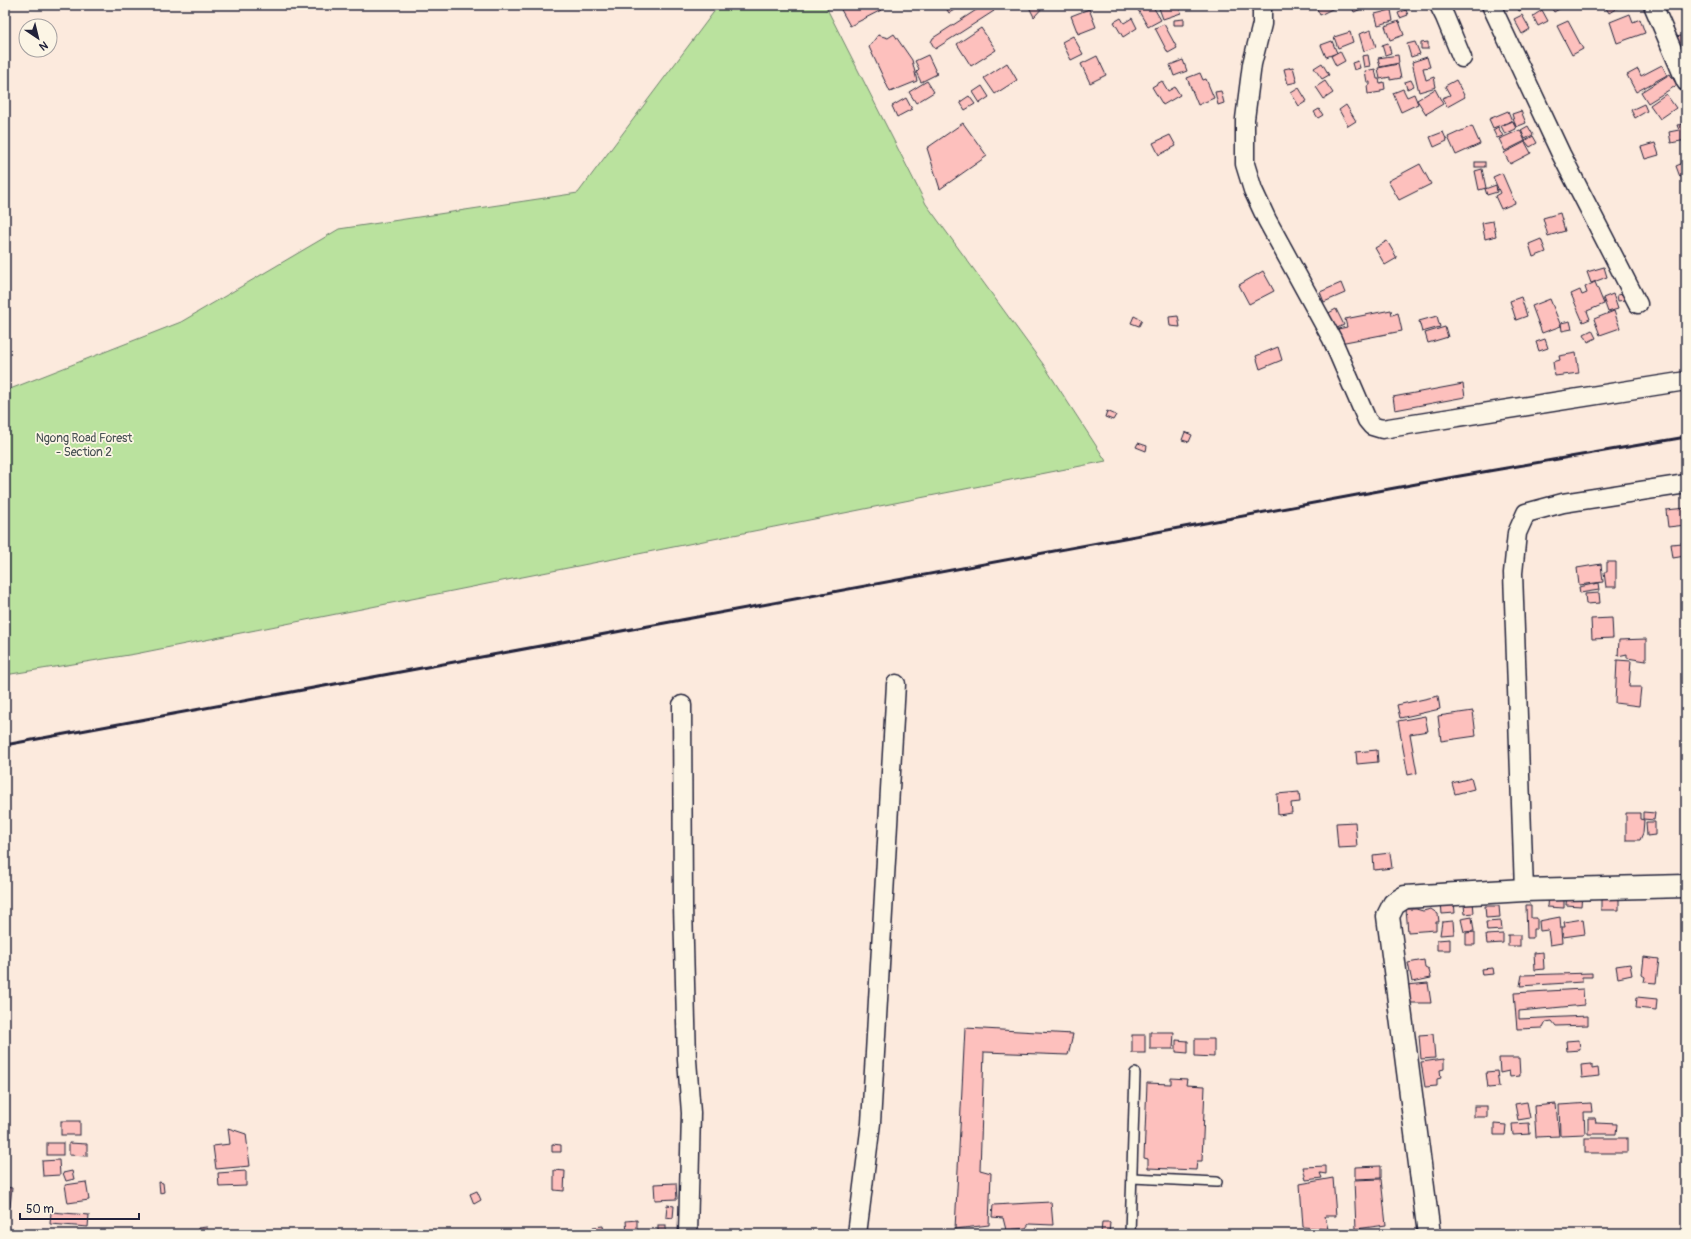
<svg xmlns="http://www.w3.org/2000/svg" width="1691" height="1239" viewBox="0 0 1691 1239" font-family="Pangolin,sans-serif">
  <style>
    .green { fill: #bae29e; stroke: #6e826c }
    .building { fill: #fdc0bd; stroke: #22223b }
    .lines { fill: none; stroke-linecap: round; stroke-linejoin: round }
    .service-casing { stroke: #22223b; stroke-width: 12 }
    .minor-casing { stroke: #22223b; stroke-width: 21 }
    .secondary-casing { stroke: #22223b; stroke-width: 25 }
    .service { stroke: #fcf5e5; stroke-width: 9 }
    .minor { stroke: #fcf5e5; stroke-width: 18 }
    .secondary { stroke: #fcf5e5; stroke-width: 22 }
    .rail { stroke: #22223b; stroke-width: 3 }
    .labels { text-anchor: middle; stroke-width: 3.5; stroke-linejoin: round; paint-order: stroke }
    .park-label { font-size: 12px; fill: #485254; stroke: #fcf5e5 }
  </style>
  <rect width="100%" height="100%" fill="#fceadd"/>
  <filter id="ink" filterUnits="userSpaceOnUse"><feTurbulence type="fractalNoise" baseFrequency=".025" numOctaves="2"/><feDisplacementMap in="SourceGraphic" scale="8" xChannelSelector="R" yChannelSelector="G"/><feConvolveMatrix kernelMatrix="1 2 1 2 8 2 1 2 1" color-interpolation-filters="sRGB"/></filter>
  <g filter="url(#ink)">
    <polygon class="green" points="719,5 825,5 926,204 1043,364 1106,461 135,654 5,675 5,391 181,322 339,229 578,193"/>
    <g class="building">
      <polygon points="841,5 888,5 889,6 850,26 839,6"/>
      <polygon points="944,5 963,5 949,13"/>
      <polygon points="984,5 990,5 994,11 935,49 931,42 933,38"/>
      <polygon points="1028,5 1045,5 1034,17"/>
      <polygon points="1146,5 1152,5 1161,20 1148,27 1138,10"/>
      <polygon points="1163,5 1178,5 1181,13 1163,19 1159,8 1164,6"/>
      <polygon points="1315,5 1336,5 1336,7 1320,15"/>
      <polygon points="1351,5 1360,5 1361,9 1354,12"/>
      <polygon points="1516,5 1532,5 1519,11"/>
      <polygon points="1549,5 1566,5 1554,12"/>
      <polygon points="1604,5 1618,5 1619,7 1609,13"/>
      <polygon points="1089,9 1096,27 1078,34 1071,16"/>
      <polygon points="1391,10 1393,21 1378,25 1375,14"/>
      <polygon points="1406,10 1408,15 1400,18 1398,13"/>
      <polygon points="1542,10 1548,21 1538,26 1533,16"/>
      <polygon points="1630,14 1633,22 1640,19 1645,33 1617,43 1610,22"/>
      <polygon points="1522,15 1530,29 1522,34 1514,19"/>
      <polygon points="1121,18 1124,23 1132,18 1137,28 1123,37 1114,22"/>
      <polygon points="1184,19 1184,25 1174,25 1174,20"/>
      <polygon points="1399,21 1404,35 1390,40 1385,26"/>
      <polygon points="1568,21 1583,49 1572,55 1557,26"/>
      <polygon points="1164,24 1177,48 1168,53 1155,28"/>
      <polygon points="981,28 996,50 971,66 957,44"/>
      <polygon points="1371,30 1376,47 1364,51 1359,34"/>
      <polygon points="1350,32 1353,42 1338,48 1334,37"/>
      <polygon points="894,34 912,60 917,81 890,92 869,47 878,35 888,38"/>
      <polygon points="1686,35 1686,56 1681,57 1676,37"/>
      <polygon points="1073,36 1083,54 1071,60 1062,42"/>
      <polygon points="1332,41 1337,53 1326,57 1321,45"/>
      <polygon points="1415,42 1420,54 1411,57 1407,44"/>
      <polygon points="1428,42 1428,49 1421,49 1421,43"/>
      <polygon points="1388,43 1391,53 1385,55 1382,45"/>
      <polygon points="1340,51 1345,61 1336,66 1331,56"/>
      <polygon points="928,55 937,74 921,82 916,72 919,69 915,61"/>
      <polygon points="1368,55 1370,66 1364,67 1362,56"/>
      <polygon points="1398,55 1399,63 1380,67 1378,58"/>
      <polygon points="1097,56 1106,75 1090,83 1081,64"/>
      <polygon points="1427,57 1430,67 1423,68 1426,80 1434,77 1436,87 1419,92 1412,62"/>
      <polygon points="1183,60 1187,71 1174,76 1170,65"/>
      <polygon points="1358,61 1360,68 1354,70 1352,63"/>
      <polygon points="1007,63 1017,80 995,94 984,78"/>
      <polygon points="1322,63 1329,75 1322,79 1314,68"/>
      <polygon points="1398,64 1401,78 1390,80 1390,77 1380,79 1378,68"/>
      <polygon points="1662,65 1667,75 1636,92 1627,75 1638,69 1641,76"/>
      <polygon points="1293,67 1297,82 1288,84 1284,69"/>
      <polygon points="1375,69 1377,79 1379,79 1380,83 1384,82 1385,89 1381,90 1381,92 1368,94 1367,86 1370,85 1370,82 1367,82 1365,71"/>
      <polygon points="1200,73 1203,80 1206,79 1214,98 1198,105 1187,78"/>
      <polygon points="1670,74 1677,85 1648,103 1641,92"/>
      <polygon points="1411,80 1414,86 1407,89 1405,82"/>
      <polygon points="1456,80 1465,97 1447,107 1442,98 1450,95 1445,86"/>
      <polygon points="927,81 934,92 916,103 909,92"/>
      <polygon points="1162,81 1168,91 1175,87 1180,95 1163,105 1152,87"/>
      <polygon points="1325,81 1333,93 1324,99 1316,87"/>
      <polygon points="982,86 989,97 980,103 973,92"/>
      <polygon points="1299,88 1307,101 1299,106 1291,93"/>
      <polygon points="1403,89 1407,97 1414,94 1418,104 1401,112 1393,93"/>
      <polygon points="1435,89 1443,104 1426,114 1417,100"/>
      <polygon points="1221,91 1224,103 1218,105 1215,92"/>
      <polygon points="1666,94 1676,108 1660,119 1650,105"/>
      <polygon points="969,96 975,104 965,110 960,102"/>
      <polygon points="906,98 912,109 897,117 892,106"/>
      <polygon points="1644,104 1647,111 1635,118 1631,110"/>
      <polygon points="1346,105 1356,121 1348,126 1339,110"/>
      <polygon points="1319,109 1323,115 1318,118 1314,112"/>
      <polygon points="1508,111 1512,121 1493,128 1489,119"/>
      <polygon points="1521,111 1526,123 1516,127 1512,114"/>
      <polygon points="1513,121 1516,129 1505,134 1501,126"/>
      <polygon points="963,123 987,156 940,189 927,148"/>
      <polygon points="1685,124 1686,140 1671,143 1669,132 1679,130 1677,125"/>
      <polygon points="1472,126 1480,144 1456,155 1448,137"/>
      <polygon points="1528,126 1533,135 1525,139 1521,130"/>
      <polygon points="1498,127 1503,136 1497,138 1493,130"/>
      <polygon points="1520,130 1525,141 1505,151 1499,139"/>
      <polygon points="1443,132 1447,141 1434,147 1430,137"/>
      <polygon points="1170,135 1176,146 1159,155 1153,143"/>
      <polygon points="1533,136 1537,143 1530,147 1525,141"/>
      <polygon points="1525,142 1531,153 1510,164 1504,153"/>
      <polygon points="1655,143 1659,155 1645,159 1641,147"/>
      <rect x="1475" y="162" width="10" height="5"/>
      <polygon points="1685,162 1686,174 1680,177 1676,166"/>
      <polygon points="1420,164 1431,184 1399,200 1388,181"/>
      <polygon points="1482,169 1486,188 1479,190 1475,171"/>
      <polygon points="1502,173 1515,203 1501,209 1495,196 1500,193 1493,177"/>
      <polygon points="1496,185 1497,192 1487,195 1485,189"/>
      <polygon points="1560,213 1565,231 1548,236 1543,218"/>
      <polygon points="1493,221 1496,236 1485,239 1482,223"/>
      <polygon points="1541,239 1546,252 1533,257 1529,244"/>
      <polygon points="1387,241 1397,258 1385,265 1375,248"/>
      <polygon points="1604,267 1607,277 1591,283 1587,272"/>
      <polygon points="1263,271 1274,291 1249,304 1239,285"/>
      <polygon points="1595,282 1604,304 1587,311 1590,319 1583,322 1571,294 1580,290 1582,295 1587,293 1585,287"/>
      <polygon points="1341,283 1345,293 1324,302 1320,292"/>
      <polygon points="1613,294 1618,309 1608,312 1603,298"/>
      <polygon points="1624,294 1625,300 1618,301 1617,295"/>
      <polygon points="1521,297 1527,316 1516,320 1510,301"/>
      <polygon points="1550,299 1561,326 1542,333 1532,306"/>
      <polygon points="1336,309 1344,325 1330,331 1323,316"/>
      <polygon points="1391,310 1392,315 1398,313 1402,331 1340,343 1338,329 1347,327 1345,319"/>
      <polygon points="1614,311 1620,328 1600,335 1594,319"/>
      <polygon points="1134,316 1142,320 1139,326 1131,323"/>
      <polygon points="1178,316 1180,327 1170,326 1169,317"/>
      <polygon points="1437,316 1440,327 1422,332 1419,321"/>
      <polygon points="1570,321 1572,329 1562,331 1561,323"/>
      <polygon points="1445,327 1448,337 1428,343 1425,333"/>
      <polygon points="1592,330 1596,338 1588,342 1584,334"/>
      <polygon points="1545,339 1548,348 1539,351 1536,342"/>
      <polygon points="1278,347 1282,360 1260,369 1256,356"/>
      <polygon points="1576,353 1579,373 1555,376 1553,362 1560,360 1559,356"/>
      <polygon points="1463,384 1465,397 1395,410 1393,397"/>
      <polygon points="1107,411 1116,415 1113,420 1105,417"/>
      <polygon points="1185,432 1192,435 1189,442 1182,440"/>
      <polygon points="1138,443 1147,446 1146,451 1136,447"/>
      <polygon points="1686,508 1686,525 1668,527 1666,510"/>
      <polygon points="1683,543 1685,556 1673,558 1671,544"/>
      <polygon points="1607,562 1616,562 1616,587 1606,587 1604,572 1607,572"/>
      <polygon points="1601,564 1603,582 1579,585 1577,568"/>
      <polygon points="1598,583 1599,590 1580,593 1579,587"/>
      <polygon points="1599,593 1600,603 1586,604 1585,594"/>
      <polygon points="1612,618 1613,638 1592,639 1591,619"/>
      <polygon points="1646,639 1646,661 1627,658 1627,654 1618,656 1619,640"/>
      <polygon points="1617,660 1631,661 1629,687 1641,687 1639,706 1615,703"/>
      <polygon points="1438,696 1440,709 1400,718 1397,705"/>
      <polygon points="1473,711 1476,736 1441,741 1438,716"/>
      <polygon points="1425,716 1428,731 1410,734 1417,773 1408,775 1398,721"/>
      <polygon points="1377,750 1378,762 1357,764 1356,752"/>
      <polygon points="1471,778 1474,789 1455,794 1452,783"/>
      <polygon points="1299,792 1300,802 1291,803 1292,813 1278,815 1277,794"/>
      <polygon points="1643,812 1655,813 1654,820 1643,819"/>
      <polygon points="1626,813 1640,813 1640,819 1644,820 1643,833 1640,840 1626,840"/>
      <polygon points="1355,822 1357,847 1338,848 1336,823"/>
      <polygon points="1646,822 1655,822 1655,835 1647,836"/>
      <polygon points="1390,853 1392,868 1374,870 1373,855"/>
      <polygon points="1567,893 1582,894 1581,906 1566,905"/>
      <polygon points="1548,894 1564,895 1564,908 1547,907"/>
      <polygon points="1619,898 1619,910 1601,910 1601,899"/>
      <polygon points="1454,901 1455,913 1442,914 1441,902"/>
      <polygon points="1473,901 1474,913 1465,914 1464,905"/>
      <polygon points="1526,905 1531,905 1531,918 1537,918 1537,929 1533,929 1533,938 1527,938"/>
      <polygon points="1485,906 1499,906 1500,917 1486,918"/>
      <polygon points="1406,909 1416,909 1423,911 1431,909 1438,914 1439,922 1436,922 1436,930 1408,932"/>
      <polygon points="1472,917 1474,931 1464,932 1461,919"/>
      <polygon points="1560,917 1562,943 1550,945 1548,930 1540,931 1539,921"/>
      <polygon points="1583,919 1585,934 1563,937 1562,927 1565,927 1564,922"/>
      <polygon points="1453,921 1454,934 1440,935 1442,922"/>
      <polygon points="1501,921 1502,930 1487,931 1486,922"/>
      <polygon points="1475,932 1475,945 1466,945 1466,933"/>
      <polygon points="1503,934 1503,943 1487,944 1486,935"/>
      <rect x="1508" y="935" width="12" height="11"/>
      <polygon points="1450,939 1450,950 1437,950 1437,940"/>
      <polygon points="1543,952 1544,969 1535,970 1534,953"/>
      <polygon points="1644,957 1659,959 1656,983 1644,982 1645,977 1642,975"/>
      <polygon points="1424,960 1425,968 1429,970 1431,978 1412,982 1408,963"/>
      <polygon points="1630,964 1632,975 1618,978 1616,966"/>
      <polygon points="1493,968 1494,974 1482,975 1481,969"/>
      <polygon points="1592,973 1592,977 1582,977 1582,982 1520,986 1522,975"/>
      <polygon points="1428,983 1431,1003 1410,1003 1407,985"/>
      <polygon points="1583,989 1584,1005 1519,1011 1519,1019 1588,1016 1588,1025 1556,1026 1552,1021 1546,1022 1543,1028 1517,1029 1514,993"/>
      <polygon points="1637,997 1657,999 1656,1010 1636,1008"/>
      <polygon points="965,1028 1073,1034 1068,1055 984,1052 980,1170 991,1173 989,1225 955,1229"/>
      <polygon points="1150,1032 1174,1032 1173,1049 1150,1049"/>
      <polygon points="1433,1034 1435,1058 1421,1059 1419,1035"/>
      <rect x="1132" y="1035" width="13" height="18"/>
      <polygon points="1195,1039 1214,1039 1214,1057 1195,1056"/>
      <polygon points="1176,1040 1188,1041 1188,1053 1176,1052"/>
      <polygon points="1579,1040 1580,1050 1567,1051 1566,1041"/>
      <polygon points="1499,1058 1519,1058 1520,1076 1510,1077 1509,1071 1500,1073"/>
      <polygon points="1444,1059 1444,1069 1440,1070 1441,1078 1437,1079 1437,1086 1425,1087 1421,1062"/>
      <polygon points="1592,1064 1592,1069 1598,1068 1599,1076 1582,1078 1581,1065"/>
      <polygon points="1497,1071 1499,1087 1488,1088 1486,1072"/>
      <polygon points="1171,1078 1187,1079 1186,1085 1205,1086 1202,1161 1197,1161 1196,1170 1148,1168 1148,1159 1144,1158 1147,1083 1171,1084"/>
      <polygon points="1527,1102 1530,1118 1518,1120 1515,1104"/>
      <polygon points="1591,1103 1592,1112 1584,1112 1585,1134 1560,1135 1559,1105"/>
      <polygon points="1556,1104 1559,1136 1536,1137 1534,1106"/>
      <rect x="1474" y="1106" width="13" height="11"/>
      <polygon points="1588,1118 1595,1118 1596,1123 1617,1124 1616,1134 1588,1134"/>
      <rect x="61" y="1121" width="19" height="14"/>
      <polygon points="1529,1123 1530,1134 1513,1135 1512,1124"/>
      <polygon points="1494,1124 1506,1125 1505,1135 1494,1135"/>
      <polygon points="228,1128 246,1134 250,1166 216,1169 213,1146 230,1144"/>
      <rect x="1585" y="1138" width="42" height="15"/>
      <rect x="47" y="1143" width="16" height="12"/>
      <polygon points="69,1143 87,1144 87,1156 69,1155"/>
      <polygon points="552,1144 561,1145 561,1152 552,1152"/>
      <polygon points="59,1160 60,1175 43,1176 42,1161"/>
      <polygon points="1326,1166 1326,1174 1320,1173 1322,1178 1306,1180 1303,1167"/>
      <polygon points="1381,1166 1381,1178 1355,1179 1355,1167"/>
      <polygon points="554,1170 565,1171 564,1191 554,1190"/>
      <polygon points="72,1171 74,1179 66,1181 63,1173"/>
      <polygon points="246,1171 246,1186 219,1187 218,1173"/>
      <polygon points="1333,1178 1336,1216 1325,1216 1328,1229 1303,1227 1300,1184"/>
      <polygon points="1381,1179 1386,1225 1356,1229 1354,1180"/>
      <polygon points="86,1182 89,1200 68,1203 65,1185"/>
      <polygon points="159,1182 163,1183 164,1192 160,1193"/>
      <polygon points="676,1183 677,1199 655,1200 654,1184"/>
      <polygon points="5,1187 12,1188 10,1207 5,1206"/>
      <polygon points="477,1191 481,1200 474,1204 470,1194"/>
      <polygon points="1051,1202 1053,1225 1029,1224 1026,1228 1006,1230 1003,1218 992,1217 993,1205"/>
      <polygon points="667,1205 674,1206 673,1218 666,1217"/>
      <polygon points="51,1212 89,1215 88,1227 50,1224"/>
      <polygon points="637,1220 637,1234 627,1234 626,1221"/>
      <polygon points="1102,1222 1110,1222 1109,1234 1101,1234"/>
      <rect x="658" y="1225" width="8" height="6"/>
      <polygon points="603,1226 604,1232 612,1232 612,1234 594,1234 593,1227"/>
      <polygon points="207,1227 207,1234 198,1234 198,1228"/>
    </g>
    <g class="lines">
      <defs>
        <g id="service">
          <polyline points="1132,1178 1217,1182"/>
          <polyline points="1130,1234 1135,1073"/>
        </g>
        <g id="minor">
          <polyline points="1262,5 1262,24 1252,64 1245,119 1245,164 1253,190 1267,220 1332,339 1367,420 1372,426 1382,429 1686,381"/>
          <polyline points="1439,5 1445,17 1462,58"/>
          <polyline points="1491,5 1561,154 1638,304"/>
          <polyline points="1653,5 1686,82"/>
          <polyline points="682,705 683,906 687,1060 691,1113 688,1234"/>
          <polyline points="1524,890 1513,573 1517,533 1526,513 1563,503 1686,484"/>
          <polyline points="857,1234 871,1123 896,684"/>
        </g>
        <polyline id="secondary" points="1429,1234 1388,916 1394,904 1405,897 1524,890 1686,886"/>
      </defs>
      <use href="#service" class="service-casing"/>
      <use href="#minor" class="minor-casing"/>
      <use href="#secondary" class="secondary-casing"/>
      <use href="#service" class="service"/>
      <use href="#minor" class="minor"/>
      <use href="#secondary" class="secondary"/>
      <polyline class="rail" points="5,745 1454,477 1686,437"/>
    </g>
  </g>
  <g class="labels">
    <g class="park-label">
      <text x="84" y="442">Ngong Road Forest<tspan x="84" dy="14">- Section 2</tspan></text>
    </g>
  </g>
  <rect width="1691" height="1239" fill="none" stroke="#fcf5e5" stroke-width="20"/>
  <rect x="10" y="10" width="1671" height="1219" fill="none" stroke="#22223b" stroke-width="1.5" filter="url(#ink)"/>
  <g transform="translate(38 38) rotate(145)"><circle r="19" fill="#fcf5e5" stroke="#a5a1a1"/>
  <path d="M0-3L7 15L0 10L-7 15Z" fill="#22223b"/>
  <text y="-6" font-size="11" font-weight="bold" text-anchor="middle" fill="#22223b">N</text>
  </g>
  <path d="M20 1213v6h119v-6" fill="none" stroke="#22223b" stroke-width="2"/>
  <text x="26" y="1213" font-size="12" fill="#22223b" stroke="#fcf5e5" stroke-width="3" paint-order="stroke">50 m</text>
</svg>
